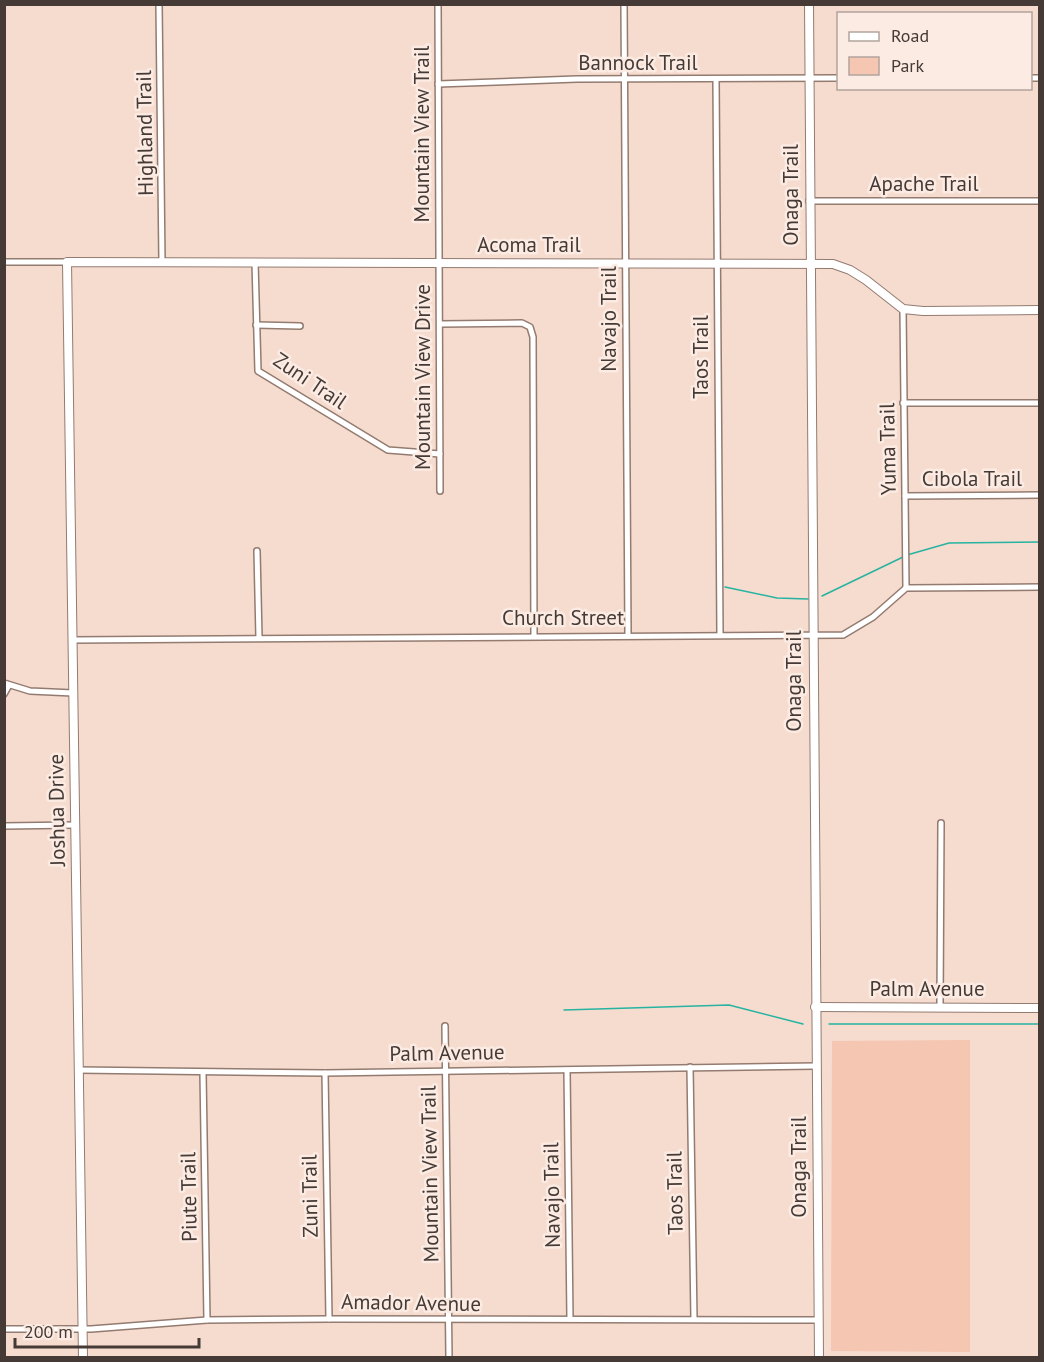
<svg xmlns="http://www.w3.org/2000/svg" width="1044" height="1362" viewBox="0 0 1044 1362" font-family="'PT Sans',sans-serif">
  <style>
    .green { fill: #f5c6b1 }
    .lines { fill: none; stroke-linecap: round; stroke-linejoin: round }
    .stream { stroke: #26b4a0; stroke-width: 1.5 }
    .street-casing { stroke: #937b70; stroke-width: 8 }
    .secondary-casing { stroke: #937b70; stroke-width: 10 }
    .street { stroke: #fff; stroke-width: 5 }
    .secondary { stroke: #fff; stroke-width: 8 }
    .labels { text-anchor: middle; stroke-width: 5; stroke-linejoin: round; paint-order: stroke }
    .street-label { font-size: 21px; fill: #453a35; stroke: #fbebe3 }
  </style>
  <rect width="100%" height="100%" fill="#f6dbcf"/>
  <polygon class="green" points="970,1040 970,1352 831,1351 832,1041"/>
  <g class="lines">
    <g class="stream">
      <polyline points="907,555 949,543 1040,542"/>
      <polyline points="725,587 777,598 808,599"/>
      <polyline points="822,596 903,557"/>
      <polyline points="564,1010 729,1005 803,1024"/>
      <polyline points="829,1024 1040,1024"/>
    </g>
    <defs>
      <g id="street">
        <polyline points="159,4 162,262"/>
        <polyline points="438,4 440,491"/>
        <polyline points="624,4 628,634"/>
        <polyline points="1030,78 1040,78"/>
        <polyline points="716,79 720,634"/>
        <polyline points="438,84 577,79 838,78"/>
        <polyline points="809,201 1040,201"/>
        <polyline points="4,262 67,262"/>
        <polyline points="255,262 258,371 388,450 440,454"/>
        <polyline points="903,309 906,588"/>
        <polyline points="440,324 522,323 530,327 533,337 534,635"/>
        <polyline points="256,325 300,326"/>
        <polyline points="903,403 1040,403"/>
        <polyline points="905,496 1040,495"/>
        <polyline points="257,551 259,638"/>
        <polyline points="72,640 843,635 873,617 906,588 1040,587"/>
        <polyline points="4,683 30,691 73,693"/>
        <polyline points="4,694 9,685"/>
        <polyline points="4,826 75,825"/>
        <polyline points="940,1007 941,823"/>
        <polyline points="445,1026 449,1358"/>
        <polyline points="690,1067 694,1319"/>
        <polyline points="78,1070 325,1073 816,1066"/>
        <polyline points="567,1070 570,1319"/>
        <polyline points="203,1073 207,1320"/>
        <polyline points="325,1073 329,1319"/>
        <polyline points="4,1329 91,1329 207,1320 329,1319 818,1320"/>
      </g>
      <g id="secondary">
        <polyline points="809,4 819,1358"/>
        <polyline points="815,1007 1040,1008"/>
        <polyline points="83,1358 67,262 833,264 850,270 866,280 903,309 923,311 1040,310"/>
      </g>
    </defs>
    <use href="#street" class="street-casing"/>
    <use href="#secondary" class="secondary-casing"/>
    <use href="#street" class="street"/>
    <use href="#secondary" class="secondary"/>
  </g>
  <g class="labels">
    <g class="street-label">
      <text x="638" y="70">Bannock Trail</text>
      <text transform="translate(145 133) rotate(-91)" y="7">Highland Trail</text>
      <text transform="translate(422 134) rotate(-90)" y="7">Mountain View Trail</text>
      <text x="924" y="191">Apache Trail</text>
      <text transform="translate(791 195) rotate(-90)" y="7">Onaga Trail</text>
      <text x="529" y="252">Acoma Trail</text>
      <text transform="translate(609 319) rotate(-90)" y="7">Navajo Trail</text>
      <text transform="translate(701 357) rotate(-90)" y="7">Taos Trail</text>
      <text transform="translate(423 377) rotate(-90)" y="7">Mountain View Drive</text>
      <text transform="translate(310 381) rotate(34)" y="7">Zuni Trail</text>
      <text transform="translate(888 449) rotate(-91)" y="7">Yuma Trail</text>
      <text x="972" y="486">Cibola Trail</text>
      <text x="563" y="625">Church Street</text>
      <text transform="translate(794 681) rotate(-90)" y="7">Onaga Trail</text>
      <text transform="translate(57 810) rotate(-91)" y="7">Joshua Drive</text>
      <text x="927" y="996">Palm Avenue</text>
      <text transform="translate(447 1053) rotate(-1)" y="7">Palm Avenue</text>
      <text transform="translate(799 1167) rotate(-90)" y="7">Onaga Trail</text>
      <text transform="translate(430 1174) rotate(-91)" y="7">Mountain View Trail</text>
      <text transform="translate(675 1193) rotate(-91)" y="7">Taos Trail</text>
      <text transform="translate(552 1195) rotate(-91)" y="7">Navajo Trail</text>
      <text transform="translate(310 1196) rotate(-91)" y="7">Zuni Trail</text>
      <text transform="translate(189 1197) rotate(-91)" y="7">Piute Trail</text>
      <text transform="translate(411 1303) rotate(1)" y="7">Amador Avenue</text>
    </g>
  </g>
  <rect width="1044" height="1362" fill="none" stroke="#453a35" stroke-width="12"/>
  <rect x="837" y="12" width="195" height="78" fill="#fbebe3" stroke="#b2a49d" stroke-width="1.5"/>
  <rect x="849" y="32" width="30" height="9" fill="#ffffff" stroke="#b2a49d" stroke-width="1.5"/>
  <text x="891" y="42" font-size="18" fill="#453a35">Road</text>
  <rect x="849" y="57" width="30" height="18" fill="#f5c6b1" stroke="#b2a49d" stroke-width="1.5"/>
  <text x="891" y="72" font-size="18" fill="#453a35">Park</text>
  <path d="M15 1338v9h184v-9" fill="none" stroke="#453a35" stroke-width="3"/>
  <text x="24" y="1338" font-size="18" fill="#453a35" stroke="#fbebe3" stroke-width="4.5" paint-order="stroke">200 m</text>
</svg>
